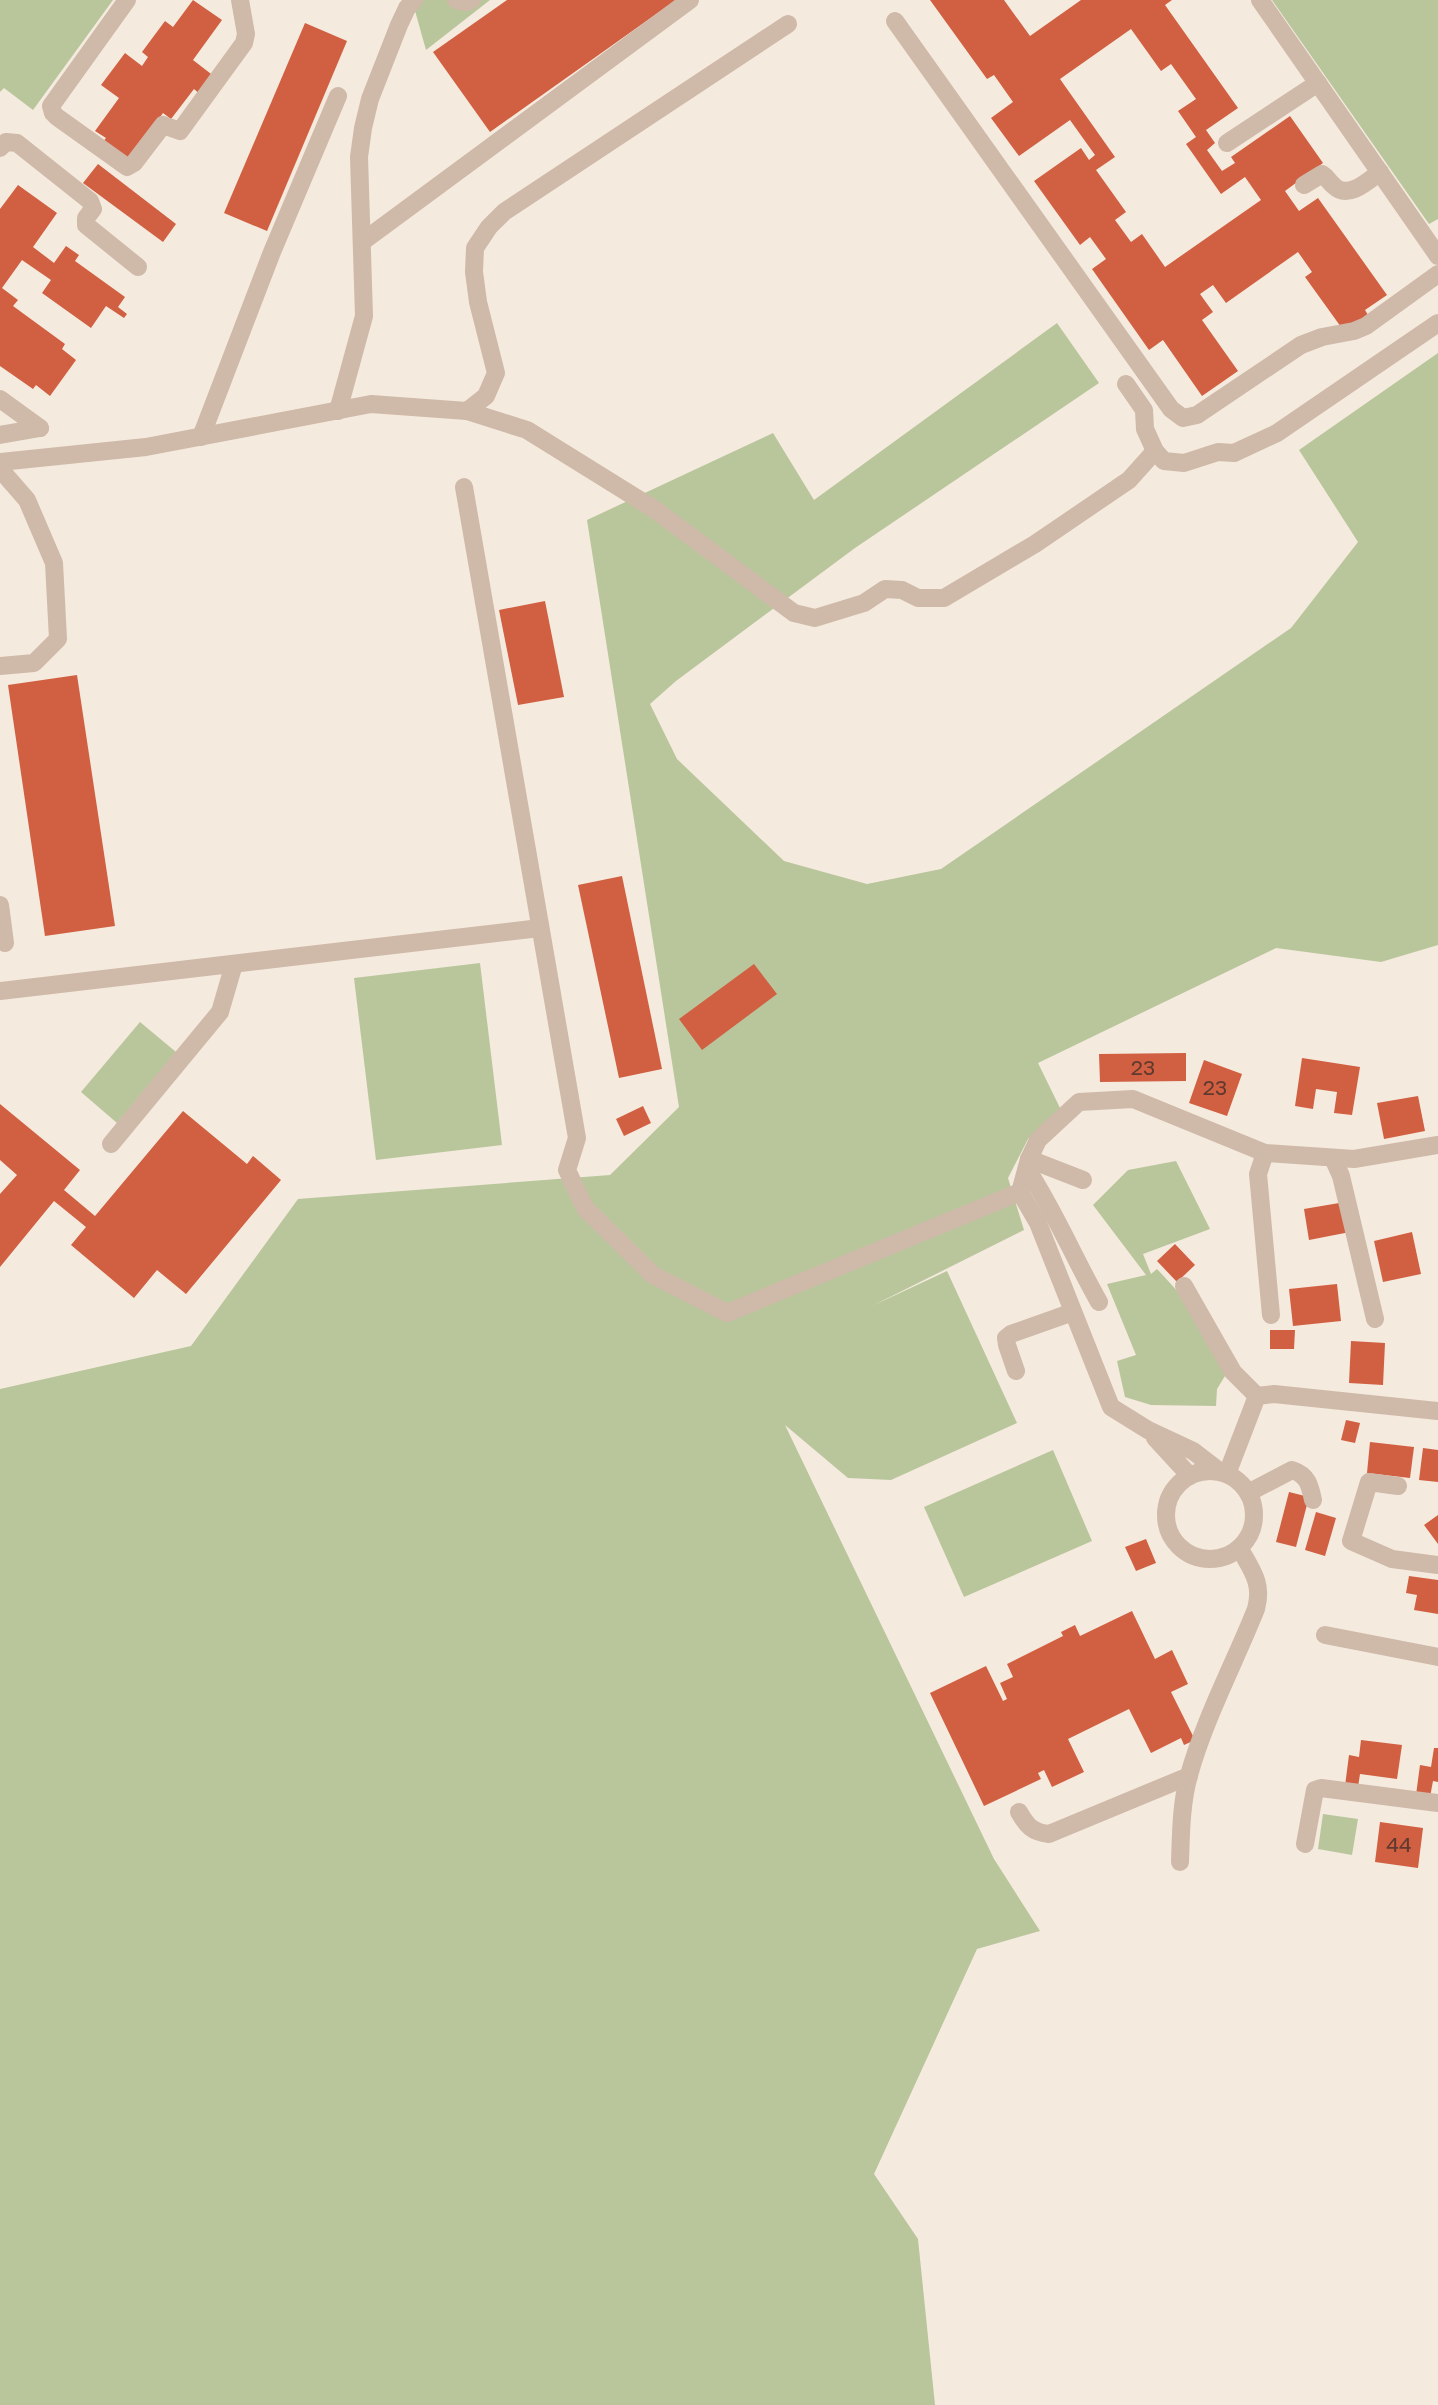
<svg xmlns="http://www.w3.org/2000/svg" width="1438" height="2405" viewBox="0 0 1438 2405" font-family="'Golos Text',sans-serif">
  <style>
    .green { fill: #b9c69c }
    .building { fill: #d15f41; fill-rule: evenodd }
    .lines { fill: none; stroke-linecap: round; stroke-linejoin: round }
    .minor { stroke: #cfb9a9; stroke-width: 18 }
    .labels { text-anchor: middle; stroke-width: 7; stroke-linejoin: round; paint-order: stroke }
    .number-label { font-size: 21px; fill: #603a2f }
  </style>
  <rect width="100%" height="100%" fill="#f5eade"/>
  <g class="green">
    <polygon points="0,0 113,0 33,110 4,88 0,92"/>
    <polygon points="412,0 490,0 426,50"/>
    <polygon points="1272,0 1438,0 1438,219 1429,224"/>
    <polygon points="1057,323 1099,383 855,548 676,681 650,704 677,759 784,861 867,884 941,869 1291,628 1358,542 1299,450 1438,353 1438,945 1381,962 1276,948 1038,1063 1062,1112 1028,1139 1008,1178 1024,1230 872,1306 947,1271 1017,1423 891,1480 848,1478 785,1425 994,1859 1040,1931 977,1949 874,2174 918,2239 935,2405 0,2405 0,1389 191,1346 298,1199 610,1175 679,1107 587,520 773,433 814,500"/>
    <polygon points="480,963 502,1145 376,1160 354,978"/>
    <polygon points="140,1022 176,1052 117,1123 81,1092"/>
    <path d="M 1176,1161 L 1210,1229 L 1143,1254 L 1151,1274 L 1157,1269 C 1191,1305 1209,1328 1225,1376 L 1217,1389 L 1216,1406 L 1151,1405 L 1125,1397 L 1117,1361 L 1136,1355 L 1107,1284 L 1146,1275 L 1093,1205 L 1128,1170 Z"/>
    <polygon points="1053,1450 1092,1541 964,1597 924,1507"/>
    <polygon points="1323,1814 1358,1819 1352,1855 1318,1849"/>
  </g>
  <g class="building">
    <polygon points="193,0 222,20 193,60 215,77 202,96 194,89 171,119 163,113 127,161 102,143 106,138 95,131 119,98 101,85 125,53 142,66 148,57 142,52 165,21 173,27"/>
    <polygon points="507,0 676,0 490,132 433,52"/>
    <path d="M 930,0 L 1004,0 L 1030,36 L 1081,0 L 1172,0 L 1165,5 L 1238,108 L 1206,130 L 1215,143 L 1207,150 L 1222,171 L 1235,163 L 1231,157 L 1290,116 L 1323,163 L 1285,191 L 1299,211 L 1318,198 L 1387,295 L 1365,310 L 1368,315 L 1350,329 L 1341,327 L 1305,277 L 1312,272 L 1298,252 L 1226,303 L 1213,285 L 1200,294 L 1213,312 L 1202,320 L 1238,371 L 1202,396 L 1163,340 L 1149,350 L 1092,269 L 1106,259 L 1090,237 L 1080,245 L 1034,181 L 1081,148 L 1089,160 L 1095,155 L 1070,120 L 1019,156 L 991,118 L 1013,102 L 994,75 L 987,79 ZM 1131,29 L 1161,71 L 1171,64 L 1196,99 L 1178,111 L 1196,137 L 1186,144 L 1221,194 L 1245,177 L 1261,200 L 1165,267 L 1142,234 L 1131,242 L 1115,220 L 1126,212 L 1096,170 L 1115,157 L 1060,79 Z"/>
    <polygon points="305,23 347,41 267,231 224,213"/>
    <polygon points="98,164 176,224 163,242 83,183"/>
    <polygon points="18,185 57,213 33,247 54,263 66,246 79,255 75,261 125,297 118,307 127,314 124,318 106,306 91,328 42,293 51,280 22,260 2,288 18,300 13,306 65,344 62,349 76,360 50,396 36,385 33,389 0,366 0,209"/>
    <polygon points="545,601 564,697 518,705 499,610"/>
    <polygon points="77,675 115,926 45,936 8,685"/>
    <polygon points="622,876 662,1069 619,1078 578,885"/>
    <polygon points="754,964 777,994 702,1050 679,1019"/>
    <polygon points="1186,1053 1186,1081 1100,1082 1099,1054"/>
    <polygon points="1302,1058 1360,1067 1352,1115 1334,1113 1337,1092 1316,1089 1313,1109 1295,1106"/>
    <polygon points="1204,1060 1242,1074 1227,1116 1189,1103"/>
    <polygon points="1418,1096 1425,1131 1384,1139 1377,1103"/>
    <polygon points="0,1104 80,1170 64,1190 95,1216 183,1111 247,1164 253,1156 281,1180 186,1294 157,1270 134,1298 71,1245 86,1227 54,1201 0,1267 0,1194 17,1175 0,1160"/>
    <polygon points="643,1106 651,1123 624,1136 616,1119"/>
    <polygon points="1345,1202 1350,1232 1309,1240 1304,1209"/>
    <polygon points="1412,1232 1421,1274 1383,1282 1374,1241"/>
    <polygon points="1175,1244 1195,1265 1177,1282 1157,1261"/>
    <polygon points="1337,1284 1341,1321 1293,1326 1289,1289"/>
    <polygon points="1270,1330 1295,1330 1294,1349 1270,1349"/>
    <polygon points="1351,1341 1385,1343 1383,1385 1349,1383"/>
    <polygon points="1346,1420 1360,1423 1355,1443 1341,1440"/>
    <polygon points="1370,1442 1414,1447 1410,1478 1367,1473"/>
    <polygon points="1423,1448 1438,1450 1438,1482 1419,1480"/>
    <polygon points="1289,1492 1309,1497 1296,1547 1276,1542"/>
    <polygon points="1316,1512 1336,1518 1325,1556 1305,1550"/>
    <polygon points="1438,1515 1438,1544 1424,1525"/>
    <polygon points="1146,1539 1156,1563 1136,1571 1125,1547"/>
    <polygon points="1409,1576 1438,1580 1438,1614 1414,1610 1417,1595 1406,1593"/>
    <polygon points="1132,1611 1155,1659 1172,1650 1188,1684 1171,1692 1195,1740 1184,1745 1181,1738 1151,1753 1129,1709 1068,1739 1084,1772 1052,1787 1044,1770 1038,1773 1041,1779 984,1806 930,1693 986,1666 1003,1701 1007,1699 1000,1683 1013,1677 1007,1664 1063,1636 1061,1632 1075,1625 1080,1636"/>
    <polygon points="1361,1740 1402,1745 1397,1779 1360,1774 1358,1787 1345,1786 1349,1755 1359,1757"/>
    <polygon points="1434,1748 1438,1748 1438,1782 1433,1781 1430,1797 1416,1795 1420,1765 1431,1767"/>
    <polygon points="1380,1822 1423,1828 1418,1868 1375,1862"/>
  </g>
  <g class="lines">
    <g class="minor">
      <polyline points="127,0 51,106 53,113 57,117 127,167 134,163 163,125 180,131 244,43 246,34 240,0"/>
      <polyline points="456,0 465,2 472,0"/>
      <polyline points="1260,0 1438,256"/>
      <polyline points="895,21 1171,409 1183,418 1197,415 1301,345 1322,337 1354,331 1366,326 1438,274"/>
      <polyline points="1227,143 1318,83"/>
      <polyline points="0,148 6,142 17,143 90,201 93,209 86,218 86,225 138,267"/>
      <path d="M 1304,185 L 1322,174 C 1327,177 1329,182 1334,186 C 1348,200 1368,181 1380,172"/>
      <polyline points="362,242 690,0"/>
      <polyline points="1126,384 1144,410 1145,429 1155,451 1164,461 1184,463 1218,452 1234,453 1277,433 1438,323"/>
      <polyline points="0,399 40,428"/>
      <polyline points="338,411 364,316 359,157 363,128 370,99 399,25 407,8 414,0"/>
      <polyline points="467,411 527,430 654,509 794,613 815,618 864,603 885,589 902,590 918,598 944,598 1035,544 1129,480 1155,451"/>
      <polyline points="0,435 40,428"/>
      <polyline points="201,437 272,252 338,96"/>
      <polyline points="0,462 146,447 371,404 467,411 486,396 496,373 478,302 474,272 475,248 489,227 504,212 788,24"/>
      <polyline points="0,469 27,500 54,563 58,639 34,663 0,666"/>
      <polyline points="464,487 577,1138 567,1170 585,1208 653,1275 727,1313 1020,1192 1029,1159 1038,1140 1079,1102 1133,1099 1265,1153 1354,1159 1438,1145"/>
      <polyline points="0,905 5,943"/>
      <polyline points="0,991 540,928"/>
      <polyline points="111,1144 220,1012 234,964"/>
      <polyline points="1265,1153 1258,1174 1271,1315"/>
      <polyline points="1333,1158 1341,1176 1375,1319"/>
      <polyline points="1029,1159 1083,1180"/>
      <path d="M 1027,1169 C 1055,1212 1074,1258 1099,1302"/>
      <polyline points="1020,1192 1038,1223 1111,1407 1148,1430 1193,1451 1219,1471"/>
      <polyline points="1184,1286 1233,1372 1257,1396"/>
      <polyline points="1016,1371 1007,1345 1006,1338 1011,1334 1073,1312"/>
      <polyline points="1155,1438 1190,1476"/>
      <circle cx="1210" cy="1515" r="44"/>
      <polyline points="1227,1474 1257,1396 1274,1394 1438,1411"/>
      <polyline points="1398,1486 1369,1482 1351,1541 1392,1559 1438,1565"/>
      <path d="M 1248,1493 L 1292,1470 C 1308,1475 1310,1486 1313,1500"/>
      <polyline points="1325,1635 1438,1657"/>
      <path d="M 1019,1812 C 1027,1826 1032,1832 1049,1834 L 1189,1776"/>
      <polyline points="1305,1844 1315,1790 1321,1788 1438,1803"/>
      <path d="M 1180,1862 C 1181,1833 1181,1804 1189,1775 C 1205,1718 1234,1664 1256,1609 C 1263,1583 1252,1571 1240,1549"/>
    </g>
  </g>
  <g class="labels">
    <g class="number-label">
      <text x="1143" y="1075">23</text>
      <text x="1215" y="1095">23</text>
      <text x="1399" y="1852">44</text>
    </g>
  </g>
</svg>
